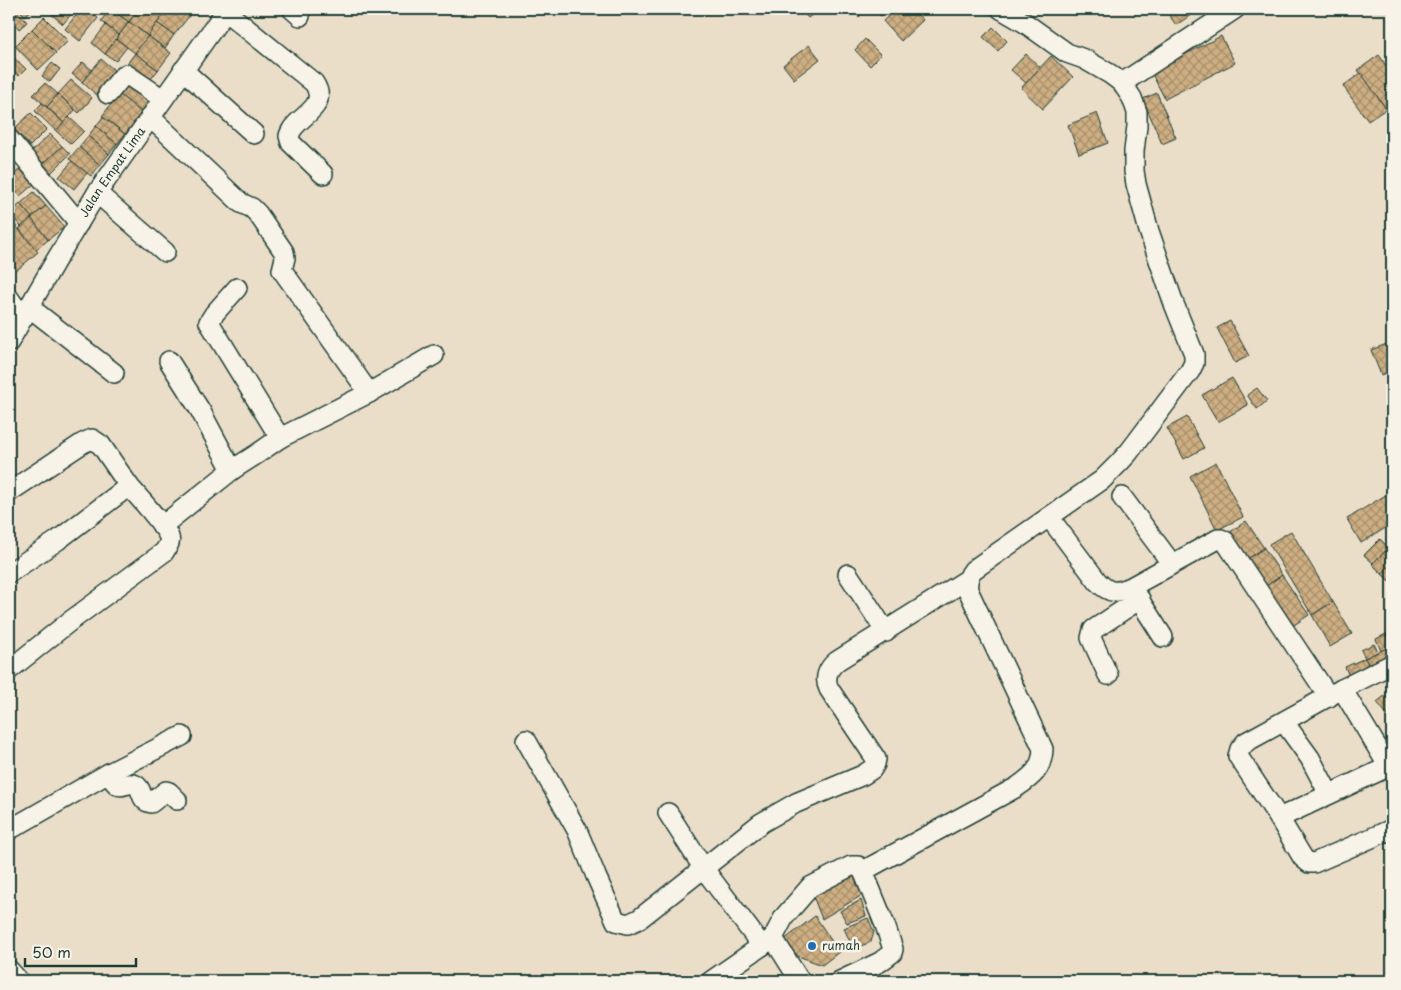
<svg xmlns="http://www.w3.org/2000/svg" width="1401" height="990" viewBox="0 0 1401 990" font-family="'Playpen Sans',sans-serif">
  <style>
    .building { fill: url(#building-cross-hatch); stroke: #1f3d34 }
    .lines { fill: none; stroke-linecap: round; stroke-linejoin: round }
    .minor-casing { stroke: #1f3d34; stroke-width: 22 }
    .minor { stroke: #f7f3e8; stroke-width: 19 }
    .poi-dot { fill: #1f6fb2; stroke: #f7f3e8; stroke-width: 2 }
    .labels { text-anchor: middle; stroke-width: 5; stroke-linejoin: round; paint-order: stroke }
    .street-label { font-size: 12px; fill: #1f3d34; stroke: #f7f3e8 }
    .poi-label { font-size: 12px; fill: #1f3d34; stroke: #f7f3e8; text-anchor: start }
  </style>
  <defs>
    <pattern id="building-cross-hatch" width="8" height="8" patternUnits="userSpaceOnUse" patternTransform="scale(1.25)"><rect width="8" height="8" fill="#ceae82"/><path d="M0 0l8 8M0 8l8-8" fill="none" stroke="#a78f6b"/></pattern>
  </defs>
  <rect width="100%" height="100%" fill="#ebdec9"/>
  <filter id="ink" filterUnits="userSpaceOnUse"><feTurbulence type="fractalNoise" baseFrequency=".02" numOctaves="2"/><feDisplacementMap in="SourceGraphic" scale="10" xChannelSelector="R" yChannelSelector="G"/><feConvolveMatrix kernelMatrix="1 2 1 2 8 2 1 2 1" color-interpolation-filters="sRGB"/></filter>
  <g filter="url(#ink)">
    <g class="building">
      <polygon points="12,9 15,9 27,22 19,29 9,17 9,11"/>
      <polygon points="18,9 33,9 25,16"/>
      <polygon points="55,9 69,9 73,12 63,24 51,14"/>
      <polygon points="81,9 87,9 98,18 80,41 65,29"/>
      <polygon points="110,9 129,22 119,35 101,21"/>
      <polygon points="111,9 139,9 129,22"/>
      <polygon points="139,9 161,9 166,12 148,36 129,22"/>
      <polygon points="168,9 182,9 190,15 174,35 157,23"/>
      <polygon points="802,9 819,9 808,18 801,10"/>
      <polygon points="853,9 866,9 859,17"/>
      <polygon points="874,9 889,9 881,16"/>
      <polygon points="896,9 913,9 923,20 901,41 883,21"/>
      <polygon points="1165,9 1200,9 1176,25"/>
      <polygon points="44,17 68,41 56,53 32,29"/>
      <polygon points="129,22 148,36 135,53 116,39"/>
      <polygon points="157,23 174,35 165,48 148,36"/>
      <polygon points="106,25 119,35 105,54 92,43"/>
      <polygon points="993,27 1007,41 998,51 983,37"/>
      <polygon points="32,29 56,53 38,70 15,46"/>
      <polygon points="148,36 171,53 158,70 135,53"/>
      <polygon points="1221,36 1235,63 1165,99 1151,72"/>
      <polygon points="116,39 127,47 116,61 105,54"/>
      <polygon points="865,39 881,55 870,66 855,50"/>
      <polygon points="809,45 820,59 794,79 783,65"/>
      <polygon points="135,53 158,70 147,84 124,68"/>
      <polygon points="10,54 26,69 19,76 9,67 9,56"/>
      <polygon points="1026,54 1041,68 1026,83 1011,70"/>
      <polygon points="1379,55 1392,74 1392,118 1358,70"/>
      <polygon points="1051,56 1073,77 1043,109 1021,88"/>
      <polygon points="101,59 119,74 99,97 82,82"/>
      <polygon points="83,62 92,70 82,82 72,74"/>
      <polygon points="52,63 60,69 50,82 42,76"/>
      <polygon points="1361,73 1386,109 1368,121 1343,86"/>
      <polygon points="71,80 92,98 79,113 58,94"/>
      <polygon points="130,81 153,100 142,113 119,94"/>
      <polygon points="45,83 58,94 47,107 33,95"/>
      <polygon points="1157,93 1176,138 1162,144 1143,99"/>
      <polygon points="58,94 75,110 64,123 47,107"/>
      <polygon points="119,94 142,113 125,134 102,116"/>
      <polygon points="42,103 64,123 56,131 35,111"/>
      <polygon points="31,113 47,129 30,146 14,129"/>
      <polygon points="1097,113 1108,143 1079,154 1068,125"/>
      <polygon points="69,117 84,131 71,144 56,131"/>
      <polygon points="103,117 125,134 117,144 96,126"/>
      <polygon points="96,126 117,144 109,154 88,136"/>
      <polygon points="50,134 62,146 41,166 29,154"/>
      <polygon points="88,136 109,154 100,165 79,147"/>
      <polygon points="62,146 70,154 49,175 41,166"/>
      <polygon points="79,147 100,165 91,176 69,159"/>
      <polygon points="72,161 87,173 74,189 59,177"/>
      <polygon points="22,167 35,183 20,196 9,183 9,179"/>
      <polygon points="34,192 46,206 32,218 20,204"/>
      <polygon points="20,204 32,218 21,227 10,213"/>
      <polygon points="46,206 64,227 48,240 31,218"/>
      <polygon points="9,217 15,225 9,230"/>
      <polygon points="31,218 48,240 36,250 19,229"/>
      <polygon points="15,225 38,252 17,270 9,259 9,230"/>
      <polygon points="1230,321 1249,356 1235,363 1217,328"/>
      <polygon points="1392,342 1392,370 1381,375 1371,350"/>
      <polygon points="1232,378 1248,405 1218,422 1202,395"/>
      <polygon points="1257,388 1267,401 1257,409 1247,395"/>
      <polygon points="1187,417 1204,448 1184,459 1167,428"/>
      <polygon points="1216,462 1243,517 1217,530 1190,476"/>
      <polygon points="1392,491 1392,524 1361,543 1347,519"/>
      <polygon points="1246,521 1264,548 1246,560 1229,533"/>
      <polygon points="1291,531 1333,602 1312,615 1269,544"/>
      <polygon points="1380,539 1389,548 1373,563 1364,555"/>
      <polygon points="1264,548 1282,575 1265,587 1246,560"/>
      <polygon points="1389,548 1392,552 1392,563 1382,574 1372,564"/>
      <polygon points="1392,563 1392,582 1391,583 1382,574"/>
      <polygon points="1282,575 1309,615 1291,627 1265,587"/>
      <polygon points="1333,602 1352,634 1330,647 1312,615"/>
      <polygon points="1392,632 1392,645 1391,646 1386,634"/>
      <polygon points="1386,634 1391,646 1381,651 1376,639"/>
      <polygon points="1374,644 1378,652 1365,658 1361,650"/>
      <polygon points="1387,648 1392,658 1370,668 1365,658"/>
      <polygon points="1365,658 1370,668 1350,678 1345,667"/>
      <polygon points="1392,690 1392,721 1377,702"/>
      <polygon points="853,874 864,894 822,919 813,896"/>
      <polygon points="861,900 866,916 847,923 840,911"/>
      <polygon points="815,916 839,952 822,965 798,956 784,940"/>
      <polygon points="868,918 874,932 871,942 853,949 844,928"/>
    </g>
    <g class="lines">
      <defs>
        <g id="minor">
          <polyline points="292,9 300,16"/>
          <path d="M 225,11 L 314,83 C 331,109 294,116 289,136 L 291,143 L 323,174"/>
          <polyline points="183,70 254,134"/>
          <polyline points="1122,83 1235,9"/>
          <polyline points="108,94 121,78 126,74 163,99"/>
          <polyline points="150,117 241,203 252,208 258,214 284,252 285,258 282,270 369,393 280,438"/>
          <polyline points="9,139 79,223"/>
          <polyline points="97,193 165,252"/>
          <polyline points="9,298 23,318"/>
          <polyline points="29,307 114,373"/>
          <path id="s1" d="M 9,342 L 56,260 L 97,193 L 227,9"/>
          <polyline points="169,361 200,410 232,470"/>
          <polyline points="369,393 434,355"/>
          <polyline points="9,492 83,443 92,439 101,445 129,486 58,540 9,573"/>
          <polyline points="1122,497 1172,564"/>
          <path d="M 1049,517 L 1098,582 C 1110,594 1116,593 1131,587 L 1218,539 L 1221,539 L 1225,541 L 1329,697"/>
          <polyline points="162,526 232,470 257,454 280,438 209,322 214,314 237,288"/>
          <polyline points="848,574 886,632"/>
          <polyline points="1133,590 1163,637"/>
          <polyline points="1392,664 1342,689 1246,742 1240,749 1238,756 1279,818 1303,858 1309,863 1314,863 1392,829"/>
          <path d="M 9,670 L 69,622 L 164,552 C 167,547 171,543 169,537 C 164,524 139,498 129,486"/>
          <polyline points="1108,675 1091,638 1093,630 1140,599"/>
          <polyline points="1342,689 1389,767"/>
          <polyline points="1284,722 1310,758 1329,794"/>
          <path d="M 526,740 L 577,830 L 596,876 L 616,921 L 628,924 L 639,919 L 761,823 L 796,803 L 863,775 L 872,769 L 875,764 L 876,759 L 829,689 C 824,679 827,669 837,661 L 968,579"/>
          <polyline points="109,773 182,736"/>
          <polyline points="668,813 704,869 762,946"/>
          <polyline points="1279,818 1392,765"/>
          <path d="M 9,830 L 109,773 C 121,797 124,779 136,785 C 144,790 139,801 151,803 L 166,791 L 169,792 L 177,800"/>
          <polyline points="773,938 784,917 810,887 851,866 858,866 863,871"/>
          <polyline points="9,970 19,981"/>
          <polyline points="711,981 773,938 800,981"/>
          <path d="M 840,981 L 880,962 L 892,953 L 893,949 L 885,925 L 863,871 L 1017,787 C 1033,776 1042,769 1043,749 L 968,590 C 967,582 968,576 973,570 L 1102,480 L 1119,463 L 1129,452 L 1190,371 L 1194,363 L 1194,354 L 1174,304 L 1149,231 L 1136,184 L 1134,171 L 1134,151 L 1137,126 L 1137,112 L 1132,98 L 1122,83 L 1110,74 L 1084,59 L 1067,53 L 1025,23 L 1001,9"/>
        </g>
      </defs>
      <use href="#minor" class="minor-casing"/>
      <use href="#minor" class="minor"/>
    </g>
  </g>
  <circle class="poi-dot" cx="812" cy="946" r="5"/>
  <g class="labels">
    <g class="street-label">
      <text dy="4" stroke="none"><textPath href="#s1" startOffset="199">Jalan Empat Lima</textPath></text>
    </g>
    <g class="poi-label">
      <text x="822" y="950">rumah</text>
    </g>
  </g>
  <rect width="1401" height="990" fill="none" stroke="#f7f3e8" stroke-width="30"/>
  <rect x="15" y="15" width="1371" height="960" fill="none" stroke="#1f3d34" stroke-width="2" filter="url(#ink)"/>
  <path d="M25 958v8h111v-8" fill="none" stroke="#1f3d34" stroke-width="2.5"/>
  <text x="32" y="958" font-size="15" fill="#1f3d34" stroke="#f7f3e8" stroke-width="4" paint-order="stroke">50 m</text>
</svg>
